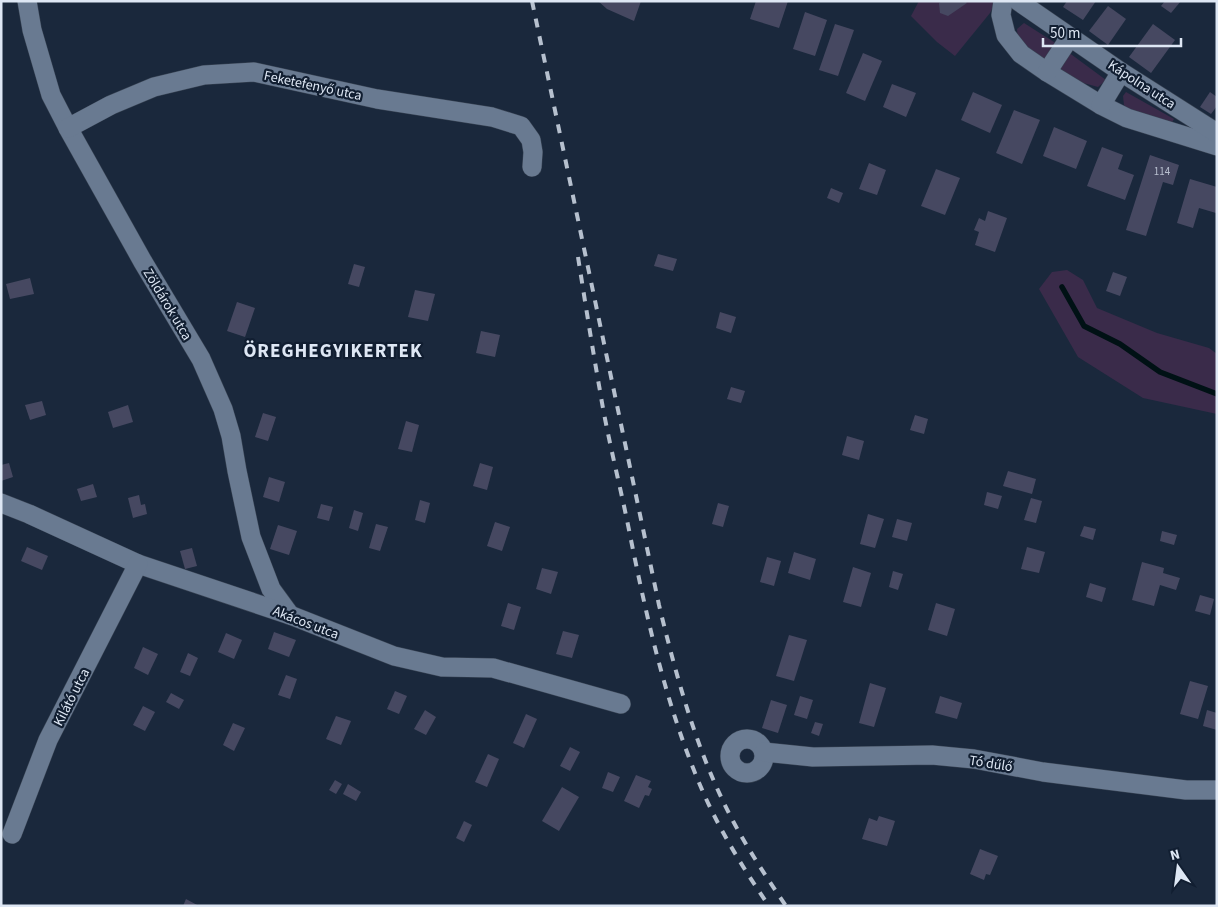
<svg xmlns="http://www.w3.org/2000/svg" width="1218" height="907" viewBox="0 0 1218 907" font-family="'Source Sans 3',sans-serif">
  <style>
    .green { fill: #3a2b4a }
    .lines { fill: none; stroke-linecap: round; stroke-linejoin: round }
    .stream { stroke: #001115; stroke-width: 5.5 }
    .building { fill: #464861 }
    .minor-casing { stroke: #394454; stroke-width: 20 }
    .minor { stroke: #697a91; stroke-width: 19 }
    .rail { stroke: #b6c0ce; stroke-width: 4; stroke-dasharray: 9 9; stroke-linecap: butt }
    .labels { text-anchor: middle; stroke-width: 4.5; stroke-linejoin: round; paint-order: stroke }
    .number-label { font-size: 11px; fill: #b8bfcf }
    .street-label { font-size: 14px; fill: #dee7f4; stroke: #111e31 }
    .district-label { font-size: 19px; font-weight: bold; letter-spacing: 1px; fill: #dee7f4; stroke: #111e31 }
  </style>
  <rect width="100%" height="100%" fill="#1a283c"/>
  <g class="green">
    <polygon points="919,1 996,1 990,13 955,56 937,42 911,16"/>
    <path d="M 1024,23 L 1057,44 L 1045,62 C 1030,52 1018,49 1017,29 Z"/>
    <polygon points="1068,52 1106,80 1098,87 1076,81 1061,69 1061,61"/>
    <polygon points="1126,92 1174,119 1171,124 1129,111 1124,105 1123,96"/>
    <polygon points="1067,270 1083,280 1097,308 1157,333 1209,348 1217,354 1217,414 1143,398 1078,357 1039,289 1052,272"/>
  </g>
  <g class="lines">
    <polyline class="stream" points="1062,287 1084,326 1120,344 1160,372 1217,394"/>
  </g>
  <g class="building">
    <polygon points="598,1 641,1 634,21 607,9"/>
    <polygon points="756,1 788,1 779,28 750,19"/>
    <polygon points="942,1 965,1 967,3 948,16 940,13 939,3"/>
    <polygon points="1067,1 1096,1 1083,20 1063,7"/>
    <polygon points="1165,1 1181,1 1171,13 1161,6"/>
    <polygon points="1108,6 1126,19 1108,45 1089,31"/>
    <polygon points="805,12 827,20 815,56 793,49"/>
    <polygon points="835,24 854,30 838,76 819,70"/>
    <polygon points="1153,24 1175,40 1151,73 1129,57"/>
    <polygon points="863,53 882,61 865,101 846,93"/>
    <polygon points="892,84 916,93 906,117 883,107"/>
    <polygon points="973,92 1002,105 990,133 961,120"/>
    <polygon points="1210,92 1217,97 1217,106 1211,114 1200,107"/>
    <polygon points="1014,110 1040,120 1022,164 996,153"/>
    <polygon points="1054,127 1087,141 1076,169 1043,156"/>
    <polygon points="1102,147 1123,155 1118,169 1134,175 1125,200 1087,186"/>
    <polygon points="1150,155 1179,165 1173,185 1163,182 1146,236 1126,230"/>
    <polygon points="869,163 886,170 877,195 859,189"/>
    <polygon points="936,169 960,178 945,215 921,206"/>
    <polygon points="1190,179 1217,187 1216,213 1199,208 1193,228 1177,223"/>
    <polygon points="831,188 843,193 839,203 827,198"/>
    <polygon points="988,211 1007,218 995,252 975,245 979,232 974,230 979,218 985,221"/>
    <polygon points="658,254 677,259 673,271 654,266"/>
    <polygon points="354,264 365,267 359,287 348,284"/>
    <polygon points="1113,272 1127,277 1120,296 1106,291"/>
    <polygon points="30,278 34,294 10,299 6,284"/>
    <polygon points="415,290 435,294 428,321 408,317"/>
    <polygon points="237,302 255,308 245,337 227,331"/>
    <polygon points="720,312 736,317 731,333 716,328"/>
    <polygon points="481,331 500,335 495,357 476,353"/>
    <polygon points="731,387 745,391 741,403 727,399"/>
    <polygon points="42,401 46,415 30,420 25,405"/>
    <polygon points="128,405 133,422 113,428 108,412"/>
    <polygon points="263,413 276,417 268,441 255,437"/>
    <polygon points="915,415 928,419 924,434 910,430"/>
    <polygon points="406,421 419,425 412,452 398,449"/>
    <polygon points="847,436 864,441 859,460 842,455"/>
    <polygon points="9,463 13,477 1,481 1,465"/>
    <polygon points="480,463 493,467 487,490 473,486"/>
    <polygon points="1008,471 1036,479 1032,494 1003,486"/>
    <polygon points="269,477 285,482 279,502 263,497"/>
    <polygon points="93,484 97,497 81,501 77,489"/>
    <polygon points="987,492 1002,496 998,509 984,505"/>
    <polygon points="139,495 141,505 145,504 147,514 133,518 128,498"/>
    <polygon points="1031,498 1042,501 1036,523 1024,520"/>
    <polygon points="420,500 430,503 425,523 415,520"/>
    <polygon points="718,503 729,506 723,527 712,524"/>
    <polygon points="321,504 333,507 329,521 317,518"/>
    <polygon points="354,510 363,513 358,531 349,528"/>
    <polygon points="868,514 884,519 875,548 860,544"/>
    <polygon points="897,519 912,523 907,541 892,537"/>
    <polygon points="495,522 510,527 502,551 487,546"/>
    <polygon points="376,524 388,527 380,551 369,548"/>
    <polygon points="278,525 297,531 289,555 270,549"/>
    <polygon points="1084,526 1096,529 1093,540 1080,536"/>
    <polygon points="1162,531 1177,535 1174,545 1160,541"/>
    <polygon points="27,547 48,556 42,570 21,561"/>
    <polygon points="1027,547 1045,552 1039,573 1021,569"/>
    <polygon points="192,548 197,566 185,569 180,551"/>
    <polygon points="794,552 816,559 810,580 788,573"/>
    <polygon points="767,557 781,561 774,586 760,582"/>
    <polygon points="1142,562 1164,568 1163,573 1180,578 1176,590 1160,585 1154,606 1132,600"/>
    <polygon points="853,567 871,573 861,607 843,602"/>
    <polygon points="542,568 558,572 551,594 536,589"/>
    <polygon points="893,571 903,574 898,590 889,587"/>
    <polygon points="1090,583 1106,588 1102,602 1086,597"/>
    <polygon points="1200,595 1214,599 1210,615 1195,611"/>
    <polygon points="508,603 521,607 514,630 501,626"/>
    <polygon points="936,603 955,609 947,636 928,630"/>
    <polygon points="563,631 579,635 572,658 556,654"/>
    <polygon points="274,632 296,640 289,657 268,649"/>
    <polygon points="226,633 242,640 234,659 218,652"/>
    <polygon points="789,635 807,640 794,681 776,676"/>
    <polygon points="143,647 158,654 148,675 134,668"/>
    <polygon points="188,653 198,658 190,676 180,672"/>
    <polygon points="286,675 297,679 290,699 278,695"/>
    <polygon points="1190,681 1208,686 1198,719 1180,714"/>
    <polygon points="870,683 886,688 874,727 859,723"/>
    <polygon points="395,691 407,696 399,714 387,709"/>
    <polygon points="171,693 184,700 179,709 166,702"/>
    <polygon points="800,696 813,700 807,719 794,715"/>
    <polygon points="940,696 962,703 957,719 935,713"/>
    <polygon points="771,700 787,705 778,733 762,728"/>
    <polygon points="143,706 155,712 145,731 133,725"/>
    <polygon points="425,710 436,717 426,735 414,729"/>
    <polygon points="1207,710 1217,713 1217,730 1203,726"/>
    <polygon points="526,714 537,719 524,748 513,743"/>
    <polygon points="336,716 351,721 341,745 326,739"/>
    <polygon points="815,722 823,724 819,736 811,733"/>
    <polygon points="233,723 245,728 234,751 223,745"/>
    <polygon points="570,747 580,752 570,771 560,766"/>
    <polygon points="488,754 499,759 487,787 475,782"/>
    <polygon points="608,772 620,777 613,792 602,788"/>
    <polygon points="636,775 651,781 648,787 652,789 649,796 645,795 639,808 624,801"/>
    <polygon points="335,780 342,784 336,794 329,790"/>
    <polygon points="348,784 361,792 356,801 343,794"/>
    <polygon points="562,787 579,797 559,831 542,821"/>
    <polygon points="879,816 895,821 887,846 862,839 869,818 877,821"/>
    <polygon points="464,821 472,825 464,842 456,838"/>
    <polygon points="980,849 998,856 990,875 986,874 984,880 970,874"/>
    <polygon points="186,899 199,906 183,906"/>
  </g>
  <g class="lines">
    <defs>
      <g id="minor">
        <polyline points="27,1 32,30 51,95 68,128 143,262 201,359 223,409 231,436 237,471 251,537 271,589 290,615"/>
        <polyline points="1003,1 1001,15 1006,35 1021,54 1047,72 1101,105 1127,118 1217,146"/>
        <polyline points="1018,1 1121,72 1217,133"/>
        <polyline points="1047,72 1070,37"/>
        <polyline points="1101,105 1121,72"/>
        <polyline points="68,128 111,105 154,87 204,75 254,72 377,99 492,117 521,126 531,140 533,152 532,167"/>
        <polyline points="1,503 29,514 138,564 290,615 394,656 442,667 493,668 621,704"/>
        <circle cx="747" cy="756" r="17"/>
        <polyline points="764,752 813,757 932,755 974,759 1043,772 1186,790 1217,790"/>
        <polyline points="12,834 48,740 138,564"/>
      </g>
    </defs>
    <use href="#minor" class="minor-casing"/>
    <use href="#minor" class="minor"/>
    <g class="rail">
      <path d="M 532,1 L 659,605 C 677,679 697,753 733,821 C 749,851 767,878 786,906"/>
      <path d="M 578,257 C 585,301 592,346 600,391 C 607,434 618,477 627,520 C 645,610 664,700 700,785 C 718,828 743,868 769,906"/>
    </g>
  </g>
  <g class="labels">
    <g class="number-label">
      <text x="1162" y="175">114</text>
    </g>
    <g class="street-label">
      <text transform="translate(1142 84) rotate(33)" y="5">Kápolna utca</text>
      <text transform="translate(313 85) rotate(12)" y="5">Feketefenyő utca</text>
      <text transform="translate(168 304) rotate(59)" y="5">Zöldárok utca</text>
      <text transform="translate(306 622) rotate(21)" y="5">Akácos utca</text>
      <text transform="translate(71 697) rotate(-63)" y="5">Kilátó utca</text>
      <text transform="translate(991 763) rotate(9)" y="5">Tó dűlő</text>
    </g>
    <g class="district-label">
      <text x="333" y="357">ÖREGHEGYIKERTEK</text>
    </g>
  </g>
  <rect width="1218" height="907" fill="none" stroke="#dee7f4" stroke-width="5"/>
  <g transform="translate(1178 867) rotate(346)" stroke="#111e31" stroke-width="4" paint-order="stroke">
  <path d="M0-4L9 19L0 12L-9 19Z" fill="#dee7f4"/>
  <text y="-8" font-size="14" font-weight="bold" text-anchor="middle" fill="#dee7f4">N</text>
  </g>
  <path d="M1043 38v8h138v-8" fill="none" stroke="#dee7f4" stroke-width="2.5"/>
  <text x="1050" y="38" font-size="15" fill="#dee7f4" stroke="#111e31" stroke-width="4" paint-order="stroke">50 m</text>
</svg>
